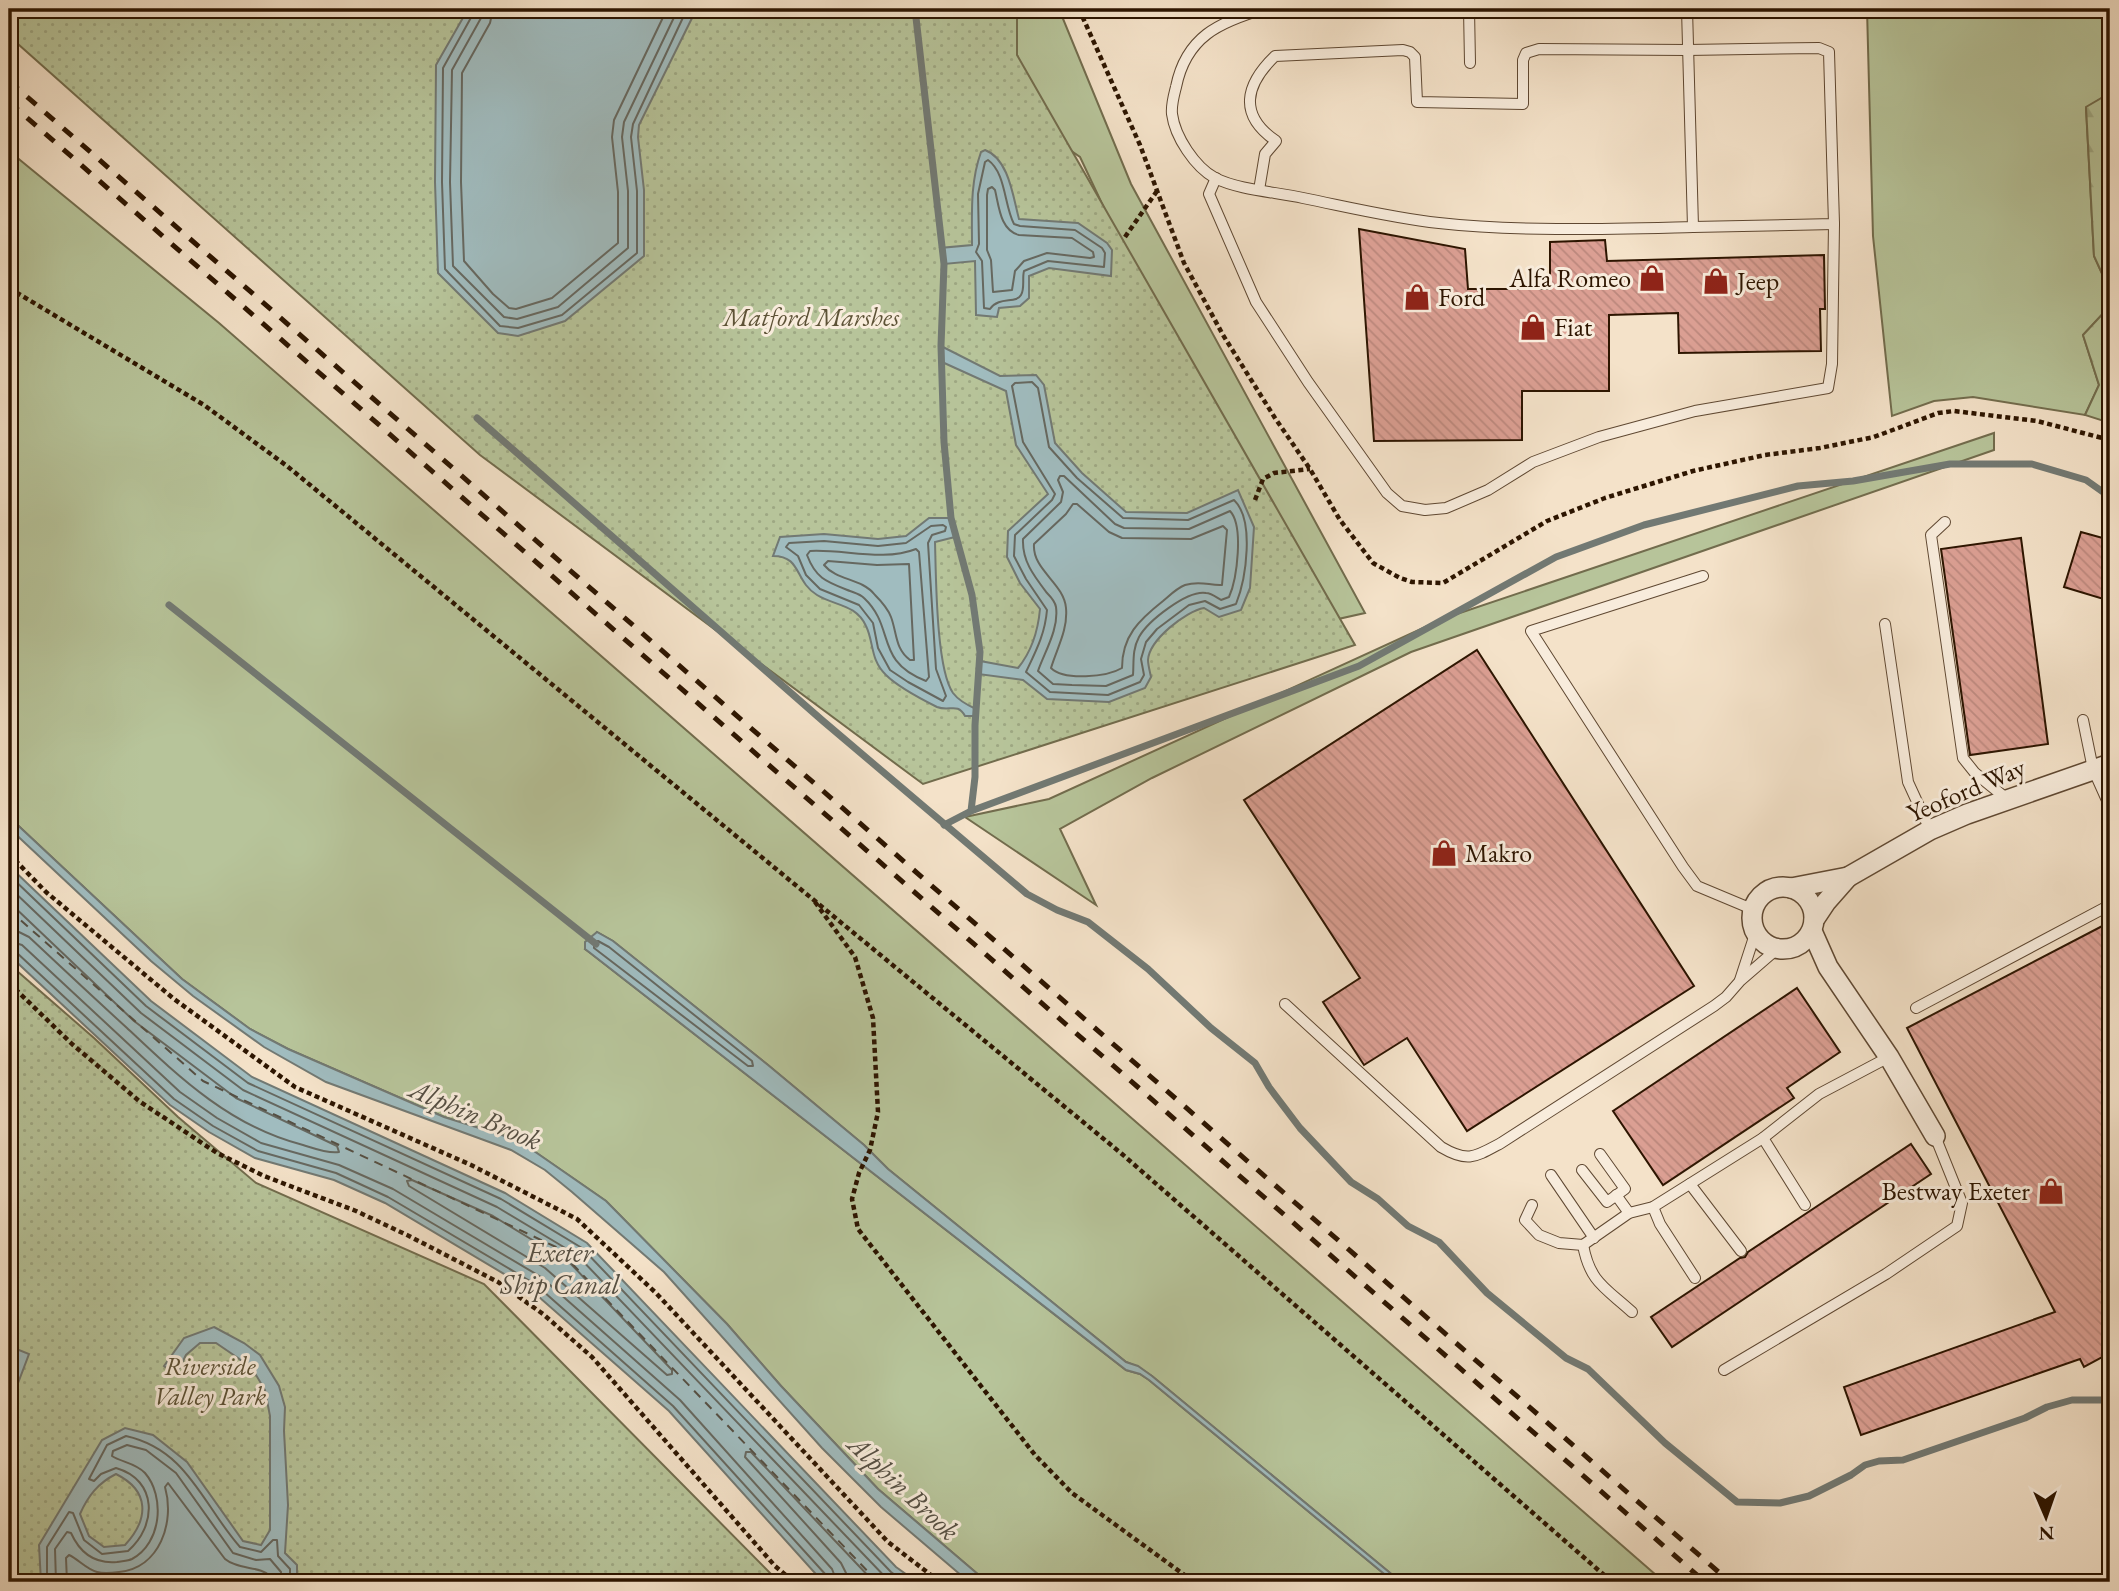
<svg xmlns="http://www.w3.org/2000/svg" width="2119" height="1591" viewBox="0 0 2119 1591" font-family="'EB Garamond',serif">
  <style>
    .grass { fill: #b7c49a; stroke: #726c4d; stroke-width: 2 }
    .forest { fill: url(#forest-firs); stroke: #726c4d; stroke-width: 2 }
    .park { fill: url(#park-dots); stroke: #726c4d; stroke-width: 2 }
    .water { fill: #a0bcbf; stroke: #727973; stroke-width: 2; fill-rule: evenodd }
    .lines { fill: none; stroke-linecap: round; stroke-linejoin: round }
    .shore { stroke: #666860; stroke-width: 2 }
    .stream { stroke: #727973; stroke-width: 7 }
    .ferry { stroke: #554f43; stroke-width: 2; stroke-dasharray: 9 7; stroke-linecap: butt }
    .building { fill: url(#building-back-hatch); stroke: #2d1500; stroke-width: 2 }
    .service-casing { stroke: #5f4832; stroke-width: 12 }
    .minor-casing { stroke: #5f4832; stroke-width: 22 }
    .path { stroke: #2d1500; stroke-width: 4.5; stroke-dasharray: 5 3.5; stroke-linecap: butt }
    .service { stroke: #f8ecdc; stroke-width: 10 }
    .minor { stroke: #f8ecdc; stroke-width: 19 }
    .rail { stroke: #2d1500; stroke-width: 5; stroke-dasharray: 12 12; stroke-linecap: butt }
    .labels { text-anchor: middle; stroke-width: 6; stroke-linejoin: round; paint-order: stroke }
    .poi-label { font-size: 26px; fill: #2d1500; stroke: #f8ecdc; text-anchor: start }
    .park-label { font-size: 26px; font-style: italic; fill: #5d5236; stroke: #f8ecdc }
    .street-label { font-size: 26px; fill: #2d1500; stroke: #f8ecdc }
    .water-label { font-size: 28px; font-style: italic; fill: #554f43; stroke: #f8ecdc }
  </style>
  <defs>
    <pattern id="forest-firs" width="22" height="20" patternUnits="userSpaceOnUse" patternTransform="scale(1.75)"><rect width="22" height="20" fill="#b7c49a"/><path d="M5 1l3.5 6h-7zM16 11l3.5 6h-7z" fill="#9ea883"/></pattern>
    <pattern id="park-dots" width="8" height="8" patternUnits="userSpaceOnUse" patternTransform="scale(1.75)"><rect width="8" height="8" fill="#b7c49a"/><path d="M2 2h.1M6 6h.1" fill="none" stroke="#9ea883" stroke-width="1.8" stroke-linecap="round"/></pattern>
    <pattern id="building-back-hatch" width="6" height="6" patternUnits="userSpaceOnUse" patternTransform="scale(1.75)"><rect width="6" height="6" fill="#db9f93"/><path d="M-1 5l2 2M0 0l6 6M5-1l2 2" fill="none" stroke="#bc887d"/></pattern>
  </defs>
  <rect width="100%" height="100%" fill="#f4e2c9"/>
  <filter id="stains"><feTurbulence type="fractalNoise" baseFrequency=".00286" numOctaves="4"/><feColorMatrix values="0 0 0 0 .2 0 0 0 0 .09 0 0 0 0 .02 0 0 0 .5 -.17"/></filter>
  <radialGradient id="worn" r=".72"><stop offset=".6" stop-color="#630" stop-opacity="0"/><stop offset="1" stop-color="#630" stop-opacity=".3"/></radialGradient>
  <g class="grass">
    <polygon points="1017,9 1059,9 1131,184 1365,613 1338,619 1122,246 1080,157 1051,137 1017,55"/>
    <polygon points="1867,9 2110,10 2110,93 2086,108 2094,256 2110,291 2110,306 2083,335 2099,385 2085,415 1973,397 1934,401 1892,416 1873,236"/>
    <polygon points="9,151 219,323 1664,1582 1401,1582 1152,1376 1138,1367 1126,1362 888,1169 864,1145 768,1065 613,941 597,932 585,949 589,952 1126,1370 1140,1374 1149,1380 1394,1582 987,1582 878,1489 781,1386 727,1324 606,1201 531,1149 508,1137 444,1117 288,1049 250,1029 182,979 9,817"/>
    <polygon points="1994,433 1994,450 1411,652 1152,778 1060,829 1096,905 965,817 1049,799 1445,618"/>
  </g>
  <g class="forest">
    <polygon points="2110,93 2110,291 2094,256 2086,107"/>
    <polygon points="2110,306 2110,423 2085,415 2099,385 2083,335"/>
  </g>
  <g class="park">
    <polygon points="9,9 1017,9 1017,55 1355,645 923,784 480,455 9,36"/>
    <polygon points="9,964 94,1038 178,1117 256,1183 484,1284 779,1582 9,1582"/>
  </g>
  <g class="water">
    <polygon points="468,9 693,9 694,14 639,125 638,137 644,190 644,256 565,321 518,336 498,333 438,273 435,182 436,65"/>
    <path d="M 985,150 C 1009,159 1013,197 1019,219 L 1078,223 L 1107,243 L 1112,250 L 1111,276 L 1049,268 L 1029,276 L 1029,298 L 1020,306 L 999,308 L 997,317 L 976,315 L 975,261 L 944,264 L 940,248 L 972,245 C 972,213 970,183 981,152 Z"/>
    <path d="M 941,346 L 1000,376 L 1036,375 L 1044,385 L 1055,443 L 1082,473 L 1126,512 L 1187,513 L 1238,490 L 1254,527 L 1250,588 L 1241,610 L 1219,617 L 1204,608 C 1186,611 1149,640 1148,660 C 1148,665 1150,672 1151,677 L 1145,688 L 1109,702 L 1047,699 L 1023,680 L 978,674 L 980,661 L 1018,668 C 1032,651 1038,631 1040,609 L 1020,583 L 1007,557 L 1008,531 L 1048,494 L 1016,445 L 1006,391 L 942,362 Z"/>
    <path d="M 929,518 L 951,518 L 955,537 L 935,542 C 936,575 936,669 953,693 C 959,701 967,705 976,709 L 976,716 L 965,716 C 957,702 950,712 937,707 C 923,700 898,687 886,675 C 870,660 874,642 866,626 C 856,604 835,606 817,595 C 794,581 802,556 773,556 L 780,537 L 824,534 L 878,539 L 906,536 Z"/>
    <polygon points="9,817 182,979 250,1029 288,1049 444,1117 508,1137 531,1149 606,1201 727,1324 781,1386 878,1489 987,1582 969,1582 881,1507 822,1448 664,1272 572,1192 545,1170 511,1150 326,1082 264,1047 193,996 151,961 9,828"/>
    <polygon points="9,866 151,1001 252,1077 505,1193 587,1243 896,1567 917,1582 823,1582 669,1411 531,1290 385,1203 334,1180 255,1158 209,1132 170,1105 9,955"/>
    <polygon points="597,932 613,941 768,1065 864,1145 888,1169 1126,1362 1138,1366 1152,1376 1401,1582 1394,1582 1149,1380 1140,1374 1126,1370 589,952 585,949 585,942"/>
    <path d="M 214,1327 L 244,1343 L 260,1355 L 279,1386 L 285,1407 L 284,1431 L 288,1505 L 285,1553 L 297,1565 L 297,1582 L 41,1582 L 39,1545 L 102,1440 L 125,1428 L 153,1435 L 187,1462 L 243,1541 L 261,1545 L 270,1530 L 270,1416 L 265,1390 L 253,1370 L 238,1358 L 216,1343 L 200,1343 L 186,1355 L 176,1375 L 164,1366 L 184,1338 ZM 116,1474 C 150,1491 149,1519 125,1545 L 104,1547 L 89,1536 L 80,1514 C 88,1496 98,1483 116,1474 Z"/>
    <polygon points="9,1346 29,1354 9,1407"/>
  </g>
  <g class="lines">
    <g class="shore">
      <polyline points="474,9 473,14 443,68 442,182 445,269 500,326 518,328 562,315 637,253 637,191 631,137 633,124 687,9"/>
      <polyline points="482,9 481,18 452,70 450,182 453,266 504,317 517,319 558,307 628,248 628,191 622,137 624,122 678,9"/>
      <polyline points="493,9 490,23 462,73 461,182 464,261 493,294 509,308 516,309 552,298 618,243 618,192 612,137 614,120 667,9"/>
      <path d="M 988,160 C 1006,173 1004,205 1014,224 L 1020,226 L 1075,230 L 1102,248 L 1105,253 L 1104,267 L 1048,261 L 1024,271 C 1022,278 1025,289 1021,295 C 1016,304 999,296 990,309 L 984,308 L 982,261 L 976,252 L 979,244 L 978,194 L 985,162 Z"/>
      <path d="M 992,187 L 995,190 C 999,206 1000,230 1019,235 L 1072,238 L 1093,252 L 1094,257 L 1090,258 L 1047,253 L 1024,261 L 1015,271 L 1012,290 L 993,292 L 991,260 L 987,250 L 987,195 L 988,189 Z"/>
      <path d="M 1032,382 L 1038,388 L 1049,447 L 1077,478 L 1123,518 L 1188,520 L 1234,500 C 1255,520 1246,579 1236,604 L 1220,609 L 1205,601 L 1189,605 L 1157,629 L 1146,642 L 1141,659 L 1144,675 L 1140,682 L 1108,695 L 1050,692 L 1026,672 C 1036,651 1045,634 1047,610 L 1026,579 L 1014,556 L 1015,535 L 1052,500 L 1055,494 L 1023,442 L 1012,386 L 1015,383 Z"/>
      <path d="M 1060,476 L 1064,476 L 1115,524 L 1124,528 L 1189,529 L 1230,511 C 1244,526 1237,579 1229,597 L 1221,600 C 1216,597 1211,593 1206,593 C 1187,590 1148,621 1139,637 C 1132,650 1134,662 1133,675 L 1106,686 L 1072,685 L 1053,684 L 1038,671 C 1045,651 1059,629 1056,607 C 1055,601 1051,597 1047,593 C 1034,576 1022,561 1023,539 L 1061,502 L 1063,492 L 1058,480 Z"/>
      <path d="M 1073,504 L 1077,504 L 1109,532 L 1122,538 L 1191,539 L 1223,526 L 1227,530 L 1222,585 C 1210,586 1201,580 1185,585 C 1177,588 1170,595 1163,601 C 1139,620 1122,636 1122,668 C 1107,677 1064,681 1051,668 C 1057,648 1068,630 1066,608 C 1064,583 1032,570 1034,544 L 1066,514 Z"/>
      <polygon points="943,525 946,527 945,531 932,535 928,543 936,669 946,696 943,701 908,682 890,670 878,648 873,623 859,605 820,589 806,575 798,556 786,547 789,543 824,541 878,546 906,543 931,526"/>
      <path d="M 916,549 L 919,552 L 929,677 L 926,681 C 874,661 896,628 864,598 C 860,594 855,593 850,591 C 827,582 816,579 807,555 L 810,551 C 844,549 883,562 916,549 Z"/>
      <path d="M 828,561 L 877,565 L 909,564 L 914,660 L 910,660 C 895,649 897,633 891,617 C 888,609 881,601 875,595 C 862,578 837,581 824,565 Z"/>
      <polyline points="9,875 146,1006 248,1083 501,1199 582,1248 891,1572 905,1582"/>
      <polyline points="9,887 141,1013 243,1090 497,1207 577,1255 890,1582"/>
      <path d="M 9,902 L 134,1021 L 236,1098 L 337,1146 L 339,1152 C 328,1154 313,1148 303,1145 C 231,1127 179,1077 127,1028 C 94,998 61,967 29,937 L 19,932 L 9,931"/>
      <polyline points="9,941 22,945 180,1092 217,1118 261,1143 339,1165 393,1189 541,1277 680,1400 832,1569 837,1582"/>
      <polygon points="598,941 609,947 752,1061 753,1066 748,1066 594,948 594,943"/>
      <polyline points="9,950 16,952 174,1099 213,1126 258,1151 336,1173 388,1197 535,1284 673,1406 826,1575 828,1582"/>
      <polygon points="412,1180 493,1216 570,1263 672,1370 672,1374 667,1375 545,1268 409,1186 407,1181"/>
      <path d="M 47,1582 L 47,1547 L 69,1512 L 73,1513 L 84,1540 L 102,1554 L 128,1551 C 157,1526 158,1480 116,1468 L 101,1474 L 94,1481 L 89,1479 L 107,1445 L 126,1436 C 188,1450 202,1504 240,1547 L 261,1552 L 273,1540 L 277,1540 L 278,1556 L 290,1569 L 290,1582"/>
      <path d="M 56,1582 L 55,1549 L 67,1532 L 71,1533 C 80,1553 95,1564 117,1562 C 122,1561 128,1561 132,1559 C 162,1543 165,1496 145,1473 C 136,1463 121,1462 112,1456 L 113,1451 L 127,1445 L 146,1450 L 176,1473 L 233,1553 L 256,1560 L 270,1559 L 281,1572 L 281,1582"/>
      <path d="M 67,1582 L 66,1558 L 69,1555 C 78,1559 86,1569 97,1572 C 104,1574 112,1573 119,1572 C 160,1568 175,1522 165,1487 L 168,1483 L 225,1559 C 238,1570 261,1566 270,1576 L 271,1582"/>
      <polyline points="847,1582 846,1573 841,1563 745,1457 746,1452 751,1452 874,1582"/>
    </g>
    <g class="stream">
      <polyline points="915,9 944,264 941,346 944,442 951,518 972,595 980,652 975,725 975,777 971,811 944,825"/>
      <polyline points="477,418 823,721 1027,894 1057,910 1088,922 1148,969 1211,1028 1255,1063 1269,1087 1300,1128 1351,1182 1378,1199 1408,1226 1439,1242 1487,1293 1566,1358 1588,1369 1665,1443 1737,1502 1780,1503 1809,1496 1851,1475 1865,1465 1879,1461 1903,1460 2025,1418 2047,1407 2072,1400 2110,1400"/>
      <polyline points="169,605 596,944"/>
      <polyline points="971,811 1359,666 1556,557 1644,525 1798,486 1853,481 1950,464 2032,464 2086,480 2110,497"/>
    </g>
    <polyline class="ferry" points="9,910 203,1081 556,1247 878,1582"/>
  </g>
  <g class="building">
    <polygon points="1359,229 1465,249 1468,289 1550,289 1550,242 1605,240 1607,261 1824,255 1825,309 1820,309 1821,351 1679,353 1678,313 1609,315 1609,391 1522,391 1522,440 1374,441"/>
    <polygon points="2081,532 2110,540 2110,601 2064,587"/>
    <polygon points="2021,538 2048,744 1970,755 1941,549"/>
    <polygon points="1477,650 1694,986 1467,1131 1407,1038 1364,1065 1323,1002 1360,978 1244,800"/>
    <polygon points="2110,922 2110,1353 2084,1367 2080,1359 1861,1435 1844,1387 2055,1312 1907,1028"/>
    <polygon points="1797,988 1840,1052 1787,1088 1794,1098 1663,1185 1613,1111"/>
    <polygon points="1911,1144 1931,1174 1672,1347 1651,1317 1740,1258 1745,1257 1748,1252"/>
  </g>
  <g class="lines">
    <defs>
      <g id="service">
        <path d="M 1264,9 C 1219,22 1186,37 1176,87 C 1174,95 1171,105 1172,114 C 1175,137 1195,167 1215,178 C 1239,190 1276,192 1303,198 C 1348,207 1393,218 1439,223 C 1522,232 1609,229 1693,227 L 1687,9"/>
        <polyline points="1469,9 1470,63"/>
        <polyline points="1216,178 1209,194 1256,302 1308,382 1387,493 1402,506 1425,510 1446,508 1488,490 1533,462 1599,437 1695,411 1828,388 1832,364 1834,224"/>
        <path d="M 1259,190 L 1265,154 L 1276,141 C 1238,115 1245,85 1275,56 L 1403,50 L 1410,52 L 1415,57 L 1417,102 L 1523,104 L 1523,60 L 1526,53 L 1539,49 L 1687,50 L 1819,48 L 1829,52 L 1834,224 L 1693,227"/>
        <polyline points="1945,522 1931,535 1963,758 1975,773 2007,799"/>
        <polyline points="1703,576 1531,631 1683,867 1697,886 1752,909"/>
        <polyline points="1885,624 1908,782 1930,830"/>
        <polyline points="2083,720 2093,769 2110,807"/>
        <polyline points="1740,980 1755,934"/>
        <path d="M 1285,1004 L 1441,1147 C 1468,1163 1475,1157 1501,1143 L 1714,1006 L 1726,997 L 1740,981 L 1777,949"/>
        <polyline points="1916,1008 2110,905"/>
        <polyline points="1763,1138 1805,1205"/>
        <polyline points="1582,1170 1607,1202 1625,1189 1600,1154"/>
        <polyline points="1551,1175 1594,1238"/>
        <polyline points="1690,1184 1741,1251"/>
        <polyline points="1616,1195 1629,1213"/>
        <polyline points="1532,1205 1525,1220 1539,1235 1559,1243 1583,1245 1629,1213 1653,1207 1763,1138 1819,1094 1889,1057"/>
        <polyline points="1653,1207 1660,1224 1695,1278"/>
        <path d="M 1583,1245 C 1590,1283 1606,1288 1632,1312"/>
        <polyline points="1724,1370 1886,1274 1957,1226 1962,1203 1935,1136"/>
      </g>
      <g id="minor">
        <circle cx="1783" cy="918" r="31"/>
        <polyline points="1791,888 1848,877 1930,830 1967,814 2110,764"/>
        <polyline points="1814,920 1826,902 1848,877"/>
        <polyline points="1812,931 1828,967 1889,1057 1935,1136"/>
      </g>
    </defs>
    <use href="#service" class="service-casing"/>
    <use href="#minor" class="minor-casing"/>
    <g class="path">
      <polyline points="1079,9 1140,145 1184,263 1223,335 1275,418 1310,469 1340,520 1373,563 1400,578 1412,582 1443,583 1547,521 1605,498 1693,471 1765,455 1820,448 1874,437 1938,413 1954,411 2037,421 2110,440"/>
      <polyline points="1125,237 1157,191"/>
      <polyline points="9,288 204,405 287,466 1122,1154 1612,1582"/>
      <polyline points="1255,500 1263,479 1274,473 1310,469"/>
      <polyline points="9,854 46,892 174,999 295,1087 471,1165 577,1219 656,1293 888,1542 940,1582"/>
      <polyline points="815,902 855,957 873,1018 878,1112 870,1150 859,1173 852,1199 858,1229 1035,1455 1072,1493 1194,1582"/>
      <polyline points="9,983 72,1044 139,1101 217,1153 264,1176 356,1211 409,1236 498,1282 543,1314 592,1357 775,1566 794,1582"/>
    </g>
    <use href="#service" class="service"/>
    <use href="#minor" class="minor"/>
    <g class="rail">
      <polyline points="9,81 1730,1582"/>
      <polyline points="9,102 1705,1582"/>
    </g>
  </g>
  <defs>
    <symbol id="shop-bare" viewBox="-9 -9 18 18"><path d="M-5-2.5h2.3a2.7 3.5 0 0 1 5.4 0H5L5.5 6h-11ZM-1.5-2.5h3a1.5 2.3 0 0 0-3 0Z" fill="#8f2418" stroke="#f8ecdc" stroke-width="2.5" paint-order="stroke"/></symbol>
  </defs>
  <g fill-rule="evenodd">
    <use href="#shop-bare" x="1633" y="259" width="38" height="38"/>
    <use href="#shop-bare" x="1697" y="262" width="38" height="38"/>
    <use href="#shop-bare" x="1398" y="278" width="38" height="38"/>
    <use href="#shop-bare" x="1514" y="308" width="38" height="38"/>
    <use href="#shop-bare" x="1425" y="834" width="38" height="38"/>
    <use href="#shop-bare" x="2032" y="1172" width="38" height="38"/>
  </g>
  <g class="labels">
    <g class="poi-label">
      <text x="1631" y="287" text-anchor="end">Alfa Romeo</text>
      <text x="1737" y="290">Jeep</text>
      <text x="1438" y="306">Ford</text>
      <text x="1554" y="336">Fiat</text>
      <text x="1465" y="862">Makro</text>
      <text x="2030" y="1200" text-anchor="end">Bestway Exeter</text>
    </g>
    <g class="park-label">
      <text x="811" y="326">Matford Marshes</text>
      <text x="210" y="1375">Riverside<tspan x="210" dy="30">Valley Park</tspan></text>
    </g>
    <g class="street-label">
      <text transform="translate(1966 790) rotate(-23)" y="9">Yeoford Way</text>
    </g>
    <g class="water-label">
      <text transform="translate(476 1114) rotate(23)" y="10">Alphin Brook</text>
      <text x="560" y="1262">Exeter<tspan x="560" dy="32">Ship Canal</tspan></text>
      <text transform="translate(904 1487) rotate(43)" y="10">Alphin Brook</text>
    </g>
  </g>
  <rect width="2119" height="1591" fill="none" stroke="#f4e2c9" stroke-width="35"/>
  <rect x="10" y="10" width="2098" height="1570" fill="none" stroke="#2d1500" stroke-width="3.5"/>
  <rect x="18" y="18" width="2084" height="1556" fill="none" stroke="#2d1500" stroke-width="2"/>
  <g transform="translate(2046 1517) rotate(178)" stroke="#f8ecdc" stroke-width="5" paint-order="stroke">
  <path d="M0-5L12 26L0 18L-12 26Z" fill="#2d1500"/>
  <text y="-10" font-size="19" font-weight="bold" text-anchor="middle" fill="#2d1500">N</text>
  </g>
  <rect width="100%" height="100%" filter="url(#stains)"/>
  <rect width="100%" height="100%" fill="url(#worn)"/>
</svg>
